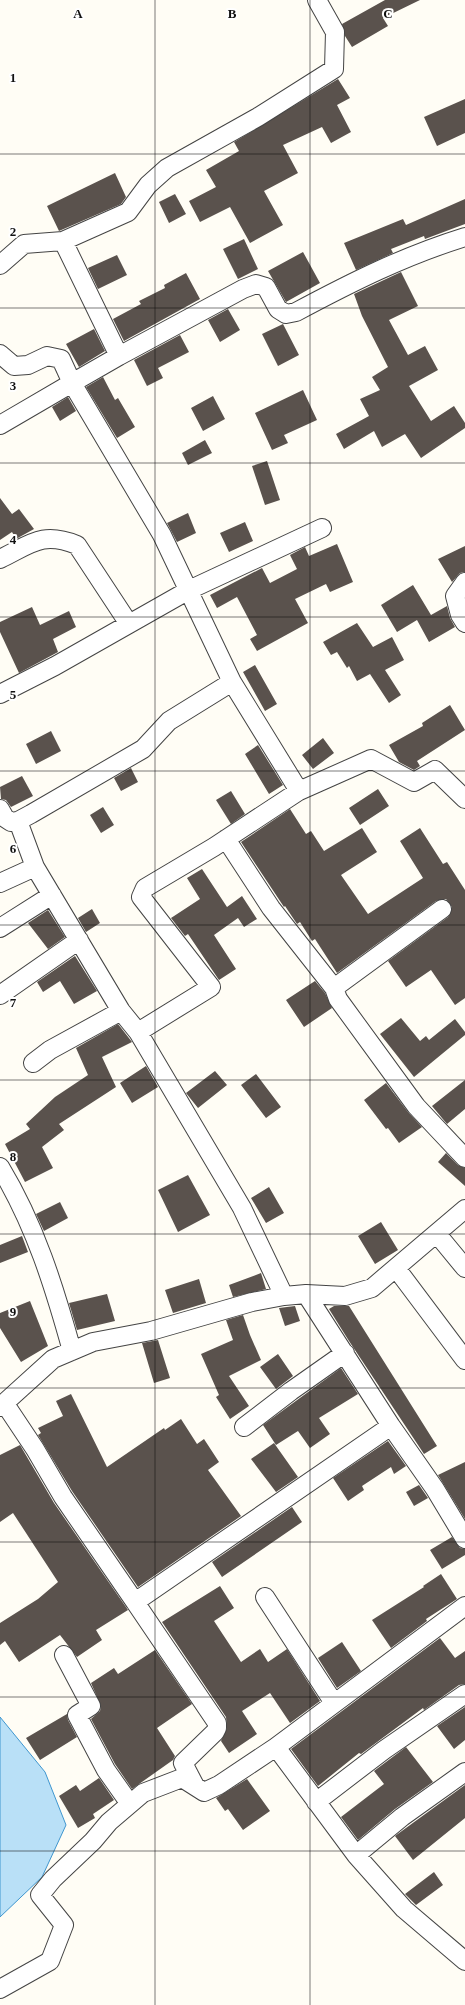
<svg xmlns="http://www.w3.org/2000/svg" width="465" height="2005" viewBox="0 0 465 2005" font-family="'Times New Roman',serif">
<style>
.water{fill:#b9e0f7;stroke:#3f96cf}
.building{fill:#5a524d}
.lines{fill:none;stroke-linecap:round;stroke-linejoin:round}
.minor-casing{stroke:#444;stroke-width:20}
.minor{stroke:#fff;stroke-width:18}
.grid{fill:none;stroke:#111;stroke-width:1;stroke-opacity:0.55}
.grid-label{font-size:13px;text-anchor:middle;font-weight:bold;fill:#111;stroke:#fff;stroke-width:4;stroke-linejoin:round;paint-order:stroke}
</style>
<rect width="100%" height="100%" fill="#fffdf5"/>
<path class="water" d="M0 1717 45 1772 66 1825 42 1877 0 1917Z"/>
<path class="building" d="M385 0H420L383 18 388 26 352 47 345 36 342 24Z
M338 79 350 98 337 105 351 132 331 143 322 127 283 145 298 173 264 191 283 225 250 243 230 207 200 222 189 201 216 187 206 170 239 151 234 142Z
M465 99V133L437 146 424 117Z
M115 173 126 197 121 204 59 231 47 206Z
M175 194 186 214 169 223 159 202Z
M465 199V224L425 239 424 236 391 249 393 253 356 270 344 243 403 219 406 225Z
M244 239 258 269 238 279 223 249Z
M303 252 320 283 286 302 268 271Z
M117 255 127 275 98 289 88 268Z
M401 272 418 306 389 320 408 355 425 346 438 370 409 386 431 421 454 406 465 423V428L421 458 405 434 382 447 374 431 344 449 336 434 369 416 360 399 380 390 372 377 388 367 362 316 354 294Z
M186 273 200 299 124 341 113 319 141 304 139 301 165 288 164 285Z
M228 309 240 330 220 342 208 320Z
M283 324 299 355 278 366 262 334Z
M94 329 105 351 79 367 66 344Z
M180 335 189 352 158 368 163 378 147 386 134 360Z
M103 377 115 400 118 398 135 427 117 438 86 387Z
M303 390 317 420 284 435 288 443 272 450 255 413Z
M213 396 225 419 203 431 191 408Z
M68 397 76 411 60 421 52 407Z
M205 440 212 453 188 465 182 453Z
M267 461 280 500 265 505 252 466Z
M0 498 12 514 19 509 34 529 16 539 12 532 0 540Z
M188 513 196 533 177 542 167 523Z
M245 522 253 541 229 552 220 533Z
M337 544 353 582 330 592 326 584 295 599 308 623 257 651 250 639 257 635 237 597 217 608 210 595 262 568 270 583 297 569 290 555 305 547 309 556Z
M465 546V572L460 573 452 582 438 559Z
M413 585 431 615 447 606 450 618 455 627 429 642 417 620 397 632 381 605Z
M32 607 40 625 69 611 76 627 53 639 58 652 19 673 0 632V622Z
M357 623 373 647 392 637 404 660 385 670 401 695 389 703 370 674 357 681 349 666 347 668 337 652 331 655 323 642Z
M255 665 277 704 265 711 243 672Z
M450 705 465 730 417 761 420 766 414 770 399 762 389 745 423 726 422 723Z
M51 731 61 751 36 764 26 744Z
M323 738 334 753 313 769 302 755Z
M258 745 283 785 269 794 245 754Z
M131 768 138 782 121 791 114 778Z
M22 776 33 796 11 807 6 800 1 799 0 787Z
M378 789 389 806 360 825 349 808Z
M231 791 245 814 231 824 216 800Z
M103 807 114 825 101 833 90 815Z
M290 809 306 834 311 831 324 851 362 828 377 852 341 875 368 914 423 878 400 841 420 828 443 864 447 862 465 890V998L455 1005 431 970 406 987 388 961 448 917 452 907 446 899 436 901 337 973 315 939 312 941 300 922 297 924 285 906 284 907 241 842Z
M202 869 227 907 242 896 257 919 244 927 238 918 214 935 236 969 219 980 188 934 185 936 171 918 200 899 187 878Z
M92 909 100 923 86 932 78 918Z
M48 910 65 937 48 949 28 923Z
M75 956 97 991 74 1004 60 981 43 992 37 982Z
M315 981 325 993 332 1008 304 1027 286 1000Z
M401 1018 420 1041 426 1036 429 1040 455 1019 465 1032V1035L414 1077 380 1034Z
M118 1024 132 1042 102 1057 116 1087 59 1124 64 1130 42 1147 53 1168 25 1182 5 1144 30 1129 26 1124 55 1097 88 1075 76 1048Z
M146 1066 158 1087 132 1103 120 1083Z
M215 1071 227 1085 198 1108 186 1093Z
M256 1074 281 1107 266 1118 241 1085Z
M465 1080V1109L447 1124 432 1106Z
M386 1083 408 1112 422 1127 399 1143 388 1128 386 1129 364 1100Z
M446 1153 458 1165 465 1168V1186L438 1162Z
M188 1175 210 1215 178 1232 158 1190Z
M269 1187 284 1213 266 1223 251 1198Z
M60 1202 68 1218 44 1231 36 1214Z
M381 1222 398 1250 375 1264 358 1236Z
M22 1236 28 1252 0 1263V1245Z
M261 1273 266 1289 233 1297 229 1285Z
M199 1279 206 1303 173 1313 165 1290Z
M107 1294 115 1321 77 1330 69 1303Z
M30 1301 48 1346 21 1362 0 1328V1313Z
M295 1306 300 1321 285 1326 279 1308Z
M334 1306H349L437 1446 424 1454 349 1341 329 1309Z
M243 1315 250 1335 261 1360 229 1376 249 1406 230 1419 216 1397 219 1395 201 1354 233 1340 226 1320Z
M158 1340 170 1378 154 1383 142 1343Z
M278 1354 293 1376 276 1389 260 1367Z
M341 1368 358 1394 319 1418 330 1434 310 1448 298 1431 276 1445 263 1425Z
M71 1394 107 1467 164 1428 165 1430 181 1419 197 1444 204 1439 219 1462 208 1470 241 1516 138 1587 72 1491 38 1435 41 1433 38 1428 63 1416 56 1401Z
M388 1441 406 1466 394 1474 391 1467 362 1486 364 1490 348 1501 333 1478Z
M274 1443 298 1477 276 1492 251 1459Z
M20 1445 54 1503 128 1610 96 1630 102 1640 77 1657 60 1635 19 1662 5 1641 0 1645V1623L38 1599 58 1582 13 1513 0 1522V1455Z
M465 1462V1519L438 1475Z
M419 1485 428 1498 414 1506 406 1492Z
M292 1507 302 1522 222 1577 212 1562Z
M452 1537 460 1548 465 1549V1555L442 1569 430 1550Z
M441 1574 457 1599 426 1619 427 1621 391 1648 372 1620 424 1587 423 1586Z
M220 1586 234 1608 214 1621 241 1662 260 1649 268 1662 287 1649 320 1701 290 1723 270 1693 242 1711 257 1734 229 1753 221 1741 227 1728 226 1717 162 1622Z
M440 1638 455 1658 465 1651V1684L459 1685 424 1710 423 1708 361 1754 359 1753 318 1786 291 1749Z
M342 1642 361 1671 337 1688 318 1658Z
M155 1650 192 1704 157 1728 175 1756 173 1760 132 1789 115 1764 91 1719 100 1711 101 1706 91 1683 114 1668 118 1674Z
M465 1707V1740L454 1749 437 1726Z
M67 1714 68 1720 77 1737 40 1760 26 1738Z
M406 1747 433 1782 395 1809 358 1840 341 1817 384 1784 374 1771Z
M99 1778 114 1800 93 1814 95 1818 78 1828 59 1796 76 1785 80 1791Z
M247 1779 270 1811 243 1830 228 1809 225 1811 216 1798Z
M465 1785V1818L413 1860 395 1836Z
M434 1872 443 1885 416 1905 405 1894Z"/>
<g class="lines">
<defs>
<path id="minor" d="M0 265 24 244 63 241
M0 354 14 366 28 365 47 356 61 359 72 383 0 425
M119 356 243 289 256 284 266 287 278 309 286 314 296 312C352 282 404 256 465 237
M0 559C31 544 42 531 77 545L129 624
M465 582 455 596 460 615 465 623
M232 682 162 535 72 383 119 356 63 241 128 212 148 185 167 168 258 117 334 69 335 32 317 0
M0 694 55 666 189 590 322 528
M0 809 5 818 11 822 18 821 31 814 143 749 169 721 232 682 299 791 371 759 414 782 435 770 465 799
M18 821 35 867 121 1011 138 1032 242 1208 284 1296
M226 839 271 908 334 988 338 999 416 1106 465 1158
M0 883 35 867
M0 928 52 895
M334 988 442 909
M0 995 79 940
M138 1032 211 987 141 897 145 888 214 847 299 791
M33 1063 50 1050 121 1011
M0 1167C35 1225 54 1286 72 1351
M437 1234 465 1268
M396 1268 465 1360
M306 1294 391 1426 435 1489 465 1539
M5 1404 35 1449 63 1497 135 1602
M0 1407 53 1359 93 1342 151 1331 252 1302 284 1296 306 1294 345 1296 372 1288 465 1209
M244 1427 291 1391 345 1353
M265 1597 334 1703
M64 1655 91 1706 77 1715 106 1770 130 1804
M276 1747 465 1606
M195 1786 183 1763 215 1732 217 1728V1723L135 1602 391 1426
M316 1802 384 1750 465 1694
M356 1855 402 1817 465 1772
M0 1989 50 1961 64 1925 40 1895 53 1879 93 1841 109 1822 143 1793 182 1778 204 1792 219 1785 276 1747 356 1855 404 1909 465 1961"/>
</defs>
<use href="#minor" class="minor-casing"/>
<use href="#minor" class="minor"/>
</g>
<path class="grid" d="M155 0V2005M310 0V2005M0 154H465M0 308H465M0 463H465M0 617H465M0 771H465M0 925H465M0 1080H465M0 1234H465M0 1388H465M0 1542H465M0 1697H465M0 1851H465"/>
<g class="grid-label">
<text x="78" y="18">A</text>
<text x="232" y="18">B</text>
<text x="388" y="18">C</text>
<text x="13" y="82">1</text>
<text x="13" y="236">2</text>
<text x="13" y="390">3</text>
<text x="13" y="544">4</text>
<text x="13" y="699">5</text>
<text x="13" y="853">6</text>
<text x="13" y="1007">7</text>
<text x="13" y="1161">8</text>
<text x="13" y="1316">9</text>
</g>
</svg>
